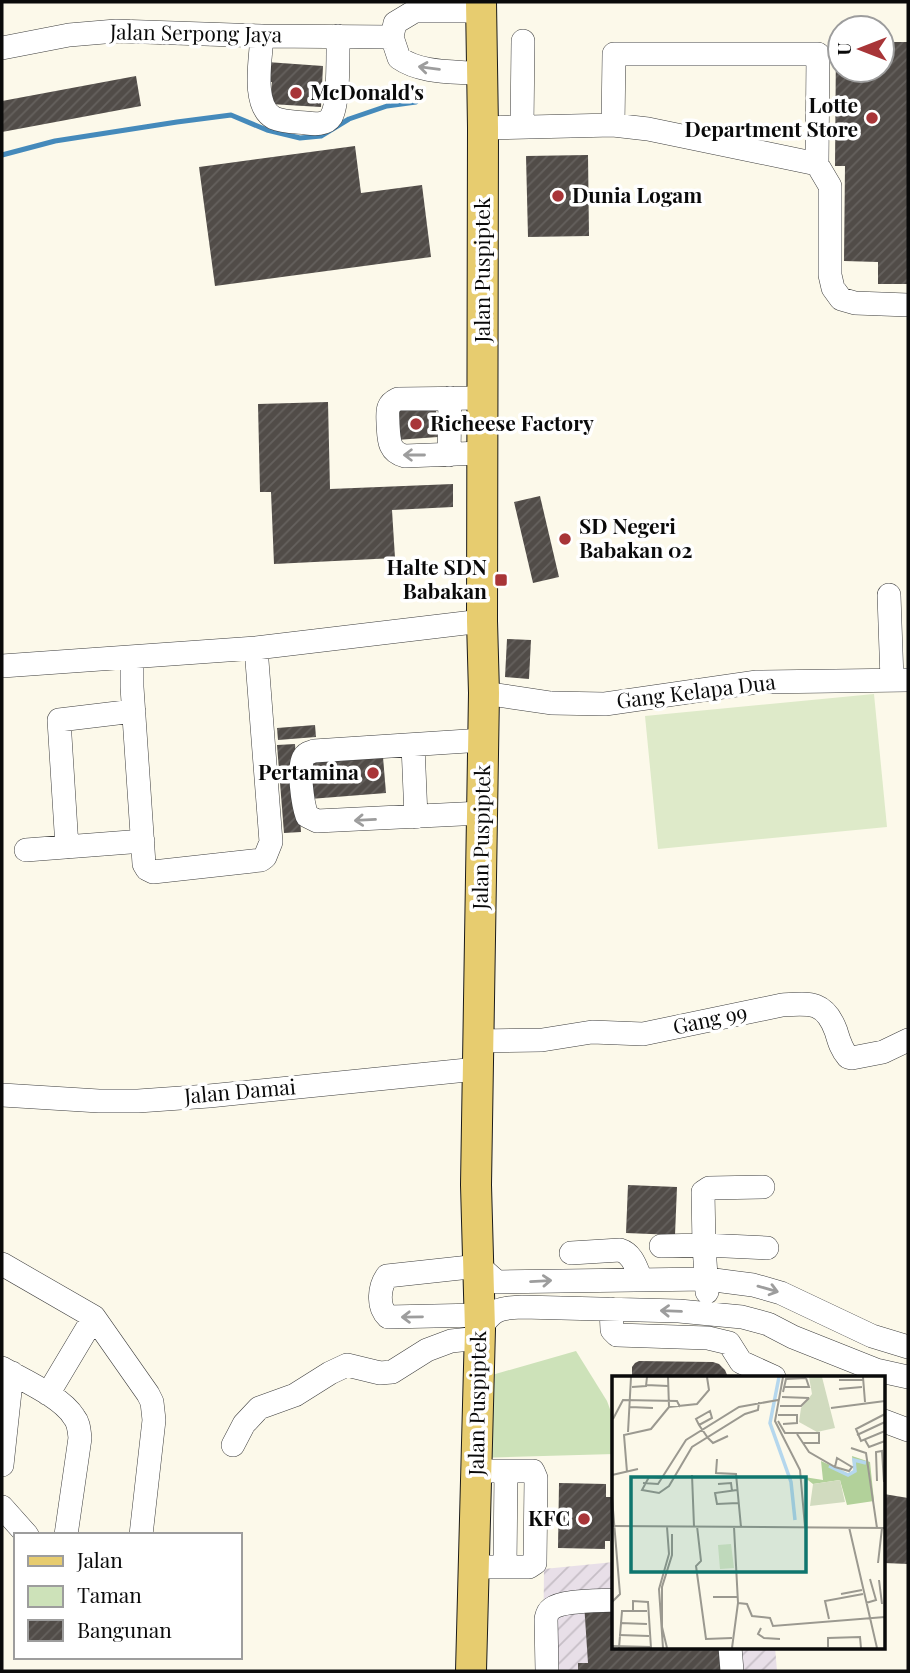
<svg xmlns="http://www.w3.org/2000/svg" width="910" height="1673" viewBox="0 0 910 1673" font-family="'Playfair Display',serif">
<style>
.industrial{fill:url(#industrial-furrows)}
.green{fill:#cde2b9}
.pitch{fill:#deeac9}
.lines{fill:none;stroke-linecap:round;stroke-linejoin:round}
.stream{stroke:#458abb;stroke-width:5}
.building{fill:url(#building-hatch)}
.minor-casing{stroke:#3d3d3d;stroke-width:24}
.major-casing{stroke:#1b1b1b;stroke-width:32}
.minor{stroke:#fff;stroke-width:23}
.major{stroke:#e7cc6f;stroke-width:30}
.oneway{stroke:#9d9d9d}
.poi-dot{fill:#a83538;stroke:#fff;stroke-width:2.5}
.labels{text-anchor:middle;stroke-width:7;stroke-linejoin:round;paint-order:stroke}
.street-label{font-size:21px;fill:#0a0a0a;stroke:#fff}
.poi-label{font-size:21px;font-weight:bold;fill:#0a0a0a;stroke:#fff;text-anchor:start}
.inset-river{fill:none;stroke:#b5d7ed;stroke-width:3.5}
.inset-road{fill:none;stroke:#9b9990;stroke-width:2}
.view{fill:#0f766e;fill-opacity:0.15;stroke:#0f766e;stroke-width:3.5}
.inset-edge{fill:none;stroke:#0a0a0a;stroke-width:3.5}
</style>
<defs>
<pattern id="industrial-furrows" width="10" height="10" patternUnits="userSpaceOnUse" patternTransform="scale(1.75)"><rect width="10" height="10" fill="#e8dfe8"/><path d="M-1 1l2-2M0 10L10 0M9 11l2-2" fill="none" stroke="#c6bec6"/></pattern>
<pattern id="building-hatch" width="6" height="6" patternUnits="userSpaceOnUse" patternTransform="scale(1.75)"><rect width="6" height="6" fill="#514c48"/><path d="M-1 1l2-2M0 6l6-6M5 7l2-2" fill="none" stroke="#65615e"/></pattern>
</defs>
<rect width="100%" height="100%" fill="#fcf9ea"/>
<path class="industrial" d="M614 1562V1647H775L777 1671H543L544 1569Z"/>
<path class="green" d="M576 1351 607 1401 614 1420V1454L477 1458 492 1375Z"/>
<path class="pitch" d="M874 694 887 827 658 849 645 716Z"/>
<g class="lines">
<path class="stream" d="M2 155 55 141 177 122 231 115 267 130 300 138 321 136 349 119 387 106 416 102"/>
</g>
<path class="building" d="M836 42H840V70H882V42H908V284H878V262L844 261 845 166H835Z
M267 62 323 66 321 107 270 104 272 82H266Z
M136 76 141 106 2 132V101Z
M355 146 361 193 422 185 431 257 215 286 199 167Z
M588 155 589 236 528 237 526 156Z
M328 402 330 489 453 484V507L392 510 395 558 274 564 271 492H260L258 404Z
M436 409 438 437 396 440 394 411Z
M540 496 559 577 533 583 514 502Z
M507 639 531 640 529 679 505 677Z
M315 725 316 737 278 740 277 728Z
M295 744 301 832 284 833 277 745Z
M382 745 386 793 310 799 306 750Z
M628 1185 677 1187 675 1235 626 1233Z
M639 1361 713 1362 719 1364 725 1370 728 1377H632V1367L635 1363Z
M559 1483 606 1484V1497H611L610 1541H605V1549L558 1548Z
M884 1494 908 1498V1564L884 1563Z
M614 1602V1647H720L721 1671H578V1663H588L584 1603Z"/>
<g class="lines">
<defs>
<path id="minor" d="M481 11H415L395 23 392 37 399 58C422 74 455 71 482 74
M262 36C261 58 251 106 274 118 283 122 297 122 306 123 314 124 326 125 331 117 339 105 338 52 338 36
M2 48 69 35 116 31 262 36 392 37
M613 125 614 54H818L817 164
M522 127 523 41
M483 128 613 125 648 129 817 164 830 186V275L833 288 841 299 855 303 908 305
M482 398 398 399C394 401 391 402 389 407 387 411 388 419 388 424 389 439 388 452 405 456L482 453
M449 455 450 398
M889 595 892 680
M132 658V687L144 864 147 869 153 872 261 860 265 857 271 842 256 648
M2 666 256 648 482 621
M484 693 551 703 605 704 757 682 908 680
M413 745 416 817
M482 813 317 821 307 816C303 805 297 766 304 757 307 752 310 753 314 751L483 740
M67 847 59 720 134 711
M26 850 143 841
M478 1041 542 1040 592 1032 643 1034 782 1005C810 1003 825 1001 836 1031 839 1041 841 1049 848 1057L852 1058 883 1052 908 1040
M2 1095 99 1101H138L209 1096 477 1069
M661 1246 704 1245 767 1248
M571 1253 620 1250C633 1254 636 1268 641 1279
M2 1264 94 1317 148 1394 152 1402 154 1420 141 1535
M707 1292 704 1245 703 1192 709 1188 763 1187
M611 1309 612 1330 617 1335 708 1338 729 1343 741 1362 774 1377
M480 1315 388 1317C377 1307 379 1287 387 1276L479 1266 497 1282 707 1279 753 1285 781 1293 872 1336 908 1347
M480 1329C493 1309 499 1308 522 1307L679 1311 742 1317 768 1324 793 1337 876 1370 908 1377
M2 1368C23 1380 62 1397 74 1417 79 1423 79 1430 80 1438L66 1535
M48 1394 94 1317
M884 1421 908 1430
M233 1445 244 1424 259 1408 295 1395 330 1373 347 1365 380 1373 392 1372 427 1350 451 1341 480 1338
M2 1465 12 1373
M2 1507 27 1535
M473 1567H529L535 1563 536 1478 533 1471H476
M505 1567 506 1471
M730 1647 732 1671
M547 1671 546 1619C547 1615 547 1612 551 1609 562 1600 599 1601 614 1600"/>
<path id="major" d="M471 1671 480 1329 476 1185 484 693 482 621 483 128 481 2"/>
</defs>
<use href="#minor" class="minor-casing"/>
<use href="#major" class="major-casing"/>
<use href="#minor" class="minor"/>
<use href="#major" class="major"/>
</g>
<defs><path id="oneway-shaft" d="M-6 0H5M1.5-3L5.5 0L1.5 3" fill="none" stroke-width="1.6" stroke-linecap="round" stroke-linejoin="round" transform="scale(1.75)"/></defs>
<g class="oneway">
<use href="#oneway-shaft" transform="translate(429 68) rotate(-173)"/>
<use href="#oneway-shaft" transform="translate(414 455) rotate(-180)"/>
<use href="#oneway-shaft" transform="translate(365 820) rotate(177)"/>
<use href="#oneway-shaft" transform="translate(541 1281) rotate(-3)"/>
<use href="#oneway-shaft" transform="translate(768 1289) rotate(16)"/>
<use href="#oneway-shaft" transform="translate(671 1311) rotate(-178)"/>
<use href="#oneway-shaft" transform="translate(412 1317) rotate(179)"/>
</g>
<g class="poi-dot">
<circle cx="296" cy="93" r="7"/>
<circle cx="872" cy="118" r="7"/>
<circle cx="558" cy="196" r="7"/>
<circle cx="416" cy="424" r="7"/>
<circle cx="565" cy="539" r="7"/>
<rect x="494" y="573" width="14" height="14" rx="3.5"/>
<circle cx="373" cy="773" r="7"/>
<circle cx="584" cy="1519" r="7"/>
</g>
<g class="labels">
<g class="street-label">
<text transform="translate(196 34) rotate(1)" y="7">Jalan Serpong Jaya</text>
<text transform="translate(483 270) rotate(-90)" y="7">Jalan Puspiptek</text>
<text transform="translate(696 692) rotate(-7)" y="7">Gang Kelapa Dua</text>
<text transform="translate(482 837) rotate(-89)" y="7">Jalan Puspiptek</text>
<text transform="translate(710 1020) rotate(-12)" y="7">Gang 99</text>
<text transform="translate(240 1092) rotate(-5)" y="7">Jalan Damai</text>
<text transform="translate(478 1403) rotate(-89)" y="7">Jalan Puspiptek</text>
</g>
<g class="poi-label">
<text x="310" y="100">McDonald's</text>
<text x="858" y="113" text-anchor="end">Lotte<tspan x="858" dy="24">Department Store</tspan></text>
<text x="572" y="203">Dunia Logam</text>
<text x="430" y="431">Richeese Factory</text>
<text x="579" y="534">SD Negeri<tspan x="579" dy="24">Babakan 02</tspan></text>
<text x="487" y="575" text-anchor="end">Halte SDN<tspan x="487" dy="24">Babakan</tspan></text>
<text x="359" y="780" text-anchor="end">Pertamina</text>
<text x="570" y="1526" text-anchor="end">KFC</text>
</g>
</g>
<g transform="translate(612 1376)">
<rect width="273" height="273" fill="#fcf9ea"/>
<path d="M240 80 258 86 262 125 235 129 228 104 201 108 192 101 211 104 209 85 237 98 242 94Z" fill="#b2d19a"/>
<path d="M197 1H210L223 52 205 56 187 46 189 32 200 18ZM228 104 233 126 198 130 201 108Z" fill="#d1dbbf"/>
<path d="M119 168 122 192 108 193 106 169Z" fill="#deeac9"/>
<path class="inset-river" d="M167 1 158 47 179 106 183 144M217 90 236 99 243 95 242 84 254 87"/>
<path class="inset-road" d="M56 1 57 31M171 1 163 45 188 94 193 151M251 1 253 26M227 4H251M34 9 56 10M20 11 34 10 35 1M172 11H197L194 2M227 13 250 11M171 16 174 3 194 2M170 21 197 22M168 30H189L197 22M18 31 41 32M219 32 273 25M273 38 244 53 249 65 273 55M166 39H185V47L171 48M1 43 11 24 65 25 68 31M166 45 173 57H207V67H191M87 49 100 42 98 35 84 43 87 49 96 62 101 67 116 60M16 56 19 1M185 58 197 76 223 91 237 95 240 91 225 82 223 91M245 59 273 46M253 64 257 71 273 65M239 72 254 77 265 152M105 83 104 97 124 98 129 151M15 96 12 59 39 53 57 31 85 28 97 14 95 1M0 99 26 93M80 99 82 150M51 102 37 101 30 114 47 117 57 110 80 71 133 38 146 34 147 26M265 105 264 76 270 75 272 106M31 107 46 108 74 64 127 31 166 24M106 108 119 107 120 115M125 114 103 117 105 128 126 127M0 122 8 218 0 226M0 150 273 152M85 150 89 185 84 190 94 263 120 262M237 151 265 272M266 187 270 152M267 204 270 228M229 218 250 214M101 221H126M126 227 135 228 140 240 158 242 161 250 273 241M254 227 264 224 258 203M21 235V225L36 226 39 272M217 243 213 225 251 218M8 247 35 248M149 252 146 258 152 262 168 263M7 259 37 260M0 270 39 271M216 271V262L248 261 249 272M7 272 10 235H35M51 272 47 213 57 178 55 151M55 272 50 251V211L60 179V158M120 272 126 227 122 151"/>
<path class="view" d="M19 101H194V196H19Z"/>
<rect width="273" height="273" class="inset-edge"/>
</g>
<rect width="910" height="1673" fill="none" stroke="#0a0a0a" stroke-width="7"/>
<rect x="14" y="1533" width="228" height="126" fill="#ffffff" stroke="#9d9d9d" stroke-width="2"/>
<rect x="28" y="1556" width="35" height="10" fill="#e7cc6f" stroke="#9d9d9d" stroke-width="2"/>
<text x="77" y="1568" font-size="21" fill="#0a0a0a">Jalan</text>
<rect x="28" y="1586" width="35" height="21" fill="#cde2b9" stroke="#9d9d9d" stroke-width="2"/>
<text x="77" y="1603" font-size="21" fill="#0a0a0a">Taman</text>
<rect x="28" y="1620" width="35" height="21" fill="url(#building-hatch)" stroke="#9d9d9d" stroke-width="2"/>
<text x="77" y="1638" font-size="21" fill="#0a0a0a">Bangunan</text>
<g transform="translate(861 49) rotate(270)"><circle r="33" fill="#ffffff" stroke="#9d9d9d" stroke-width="2"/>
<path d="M0-5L12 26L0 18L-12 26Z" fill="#a83538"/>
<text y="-10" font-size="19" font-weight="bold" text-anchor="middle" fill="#0a0a0a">U</text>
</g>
</svg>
